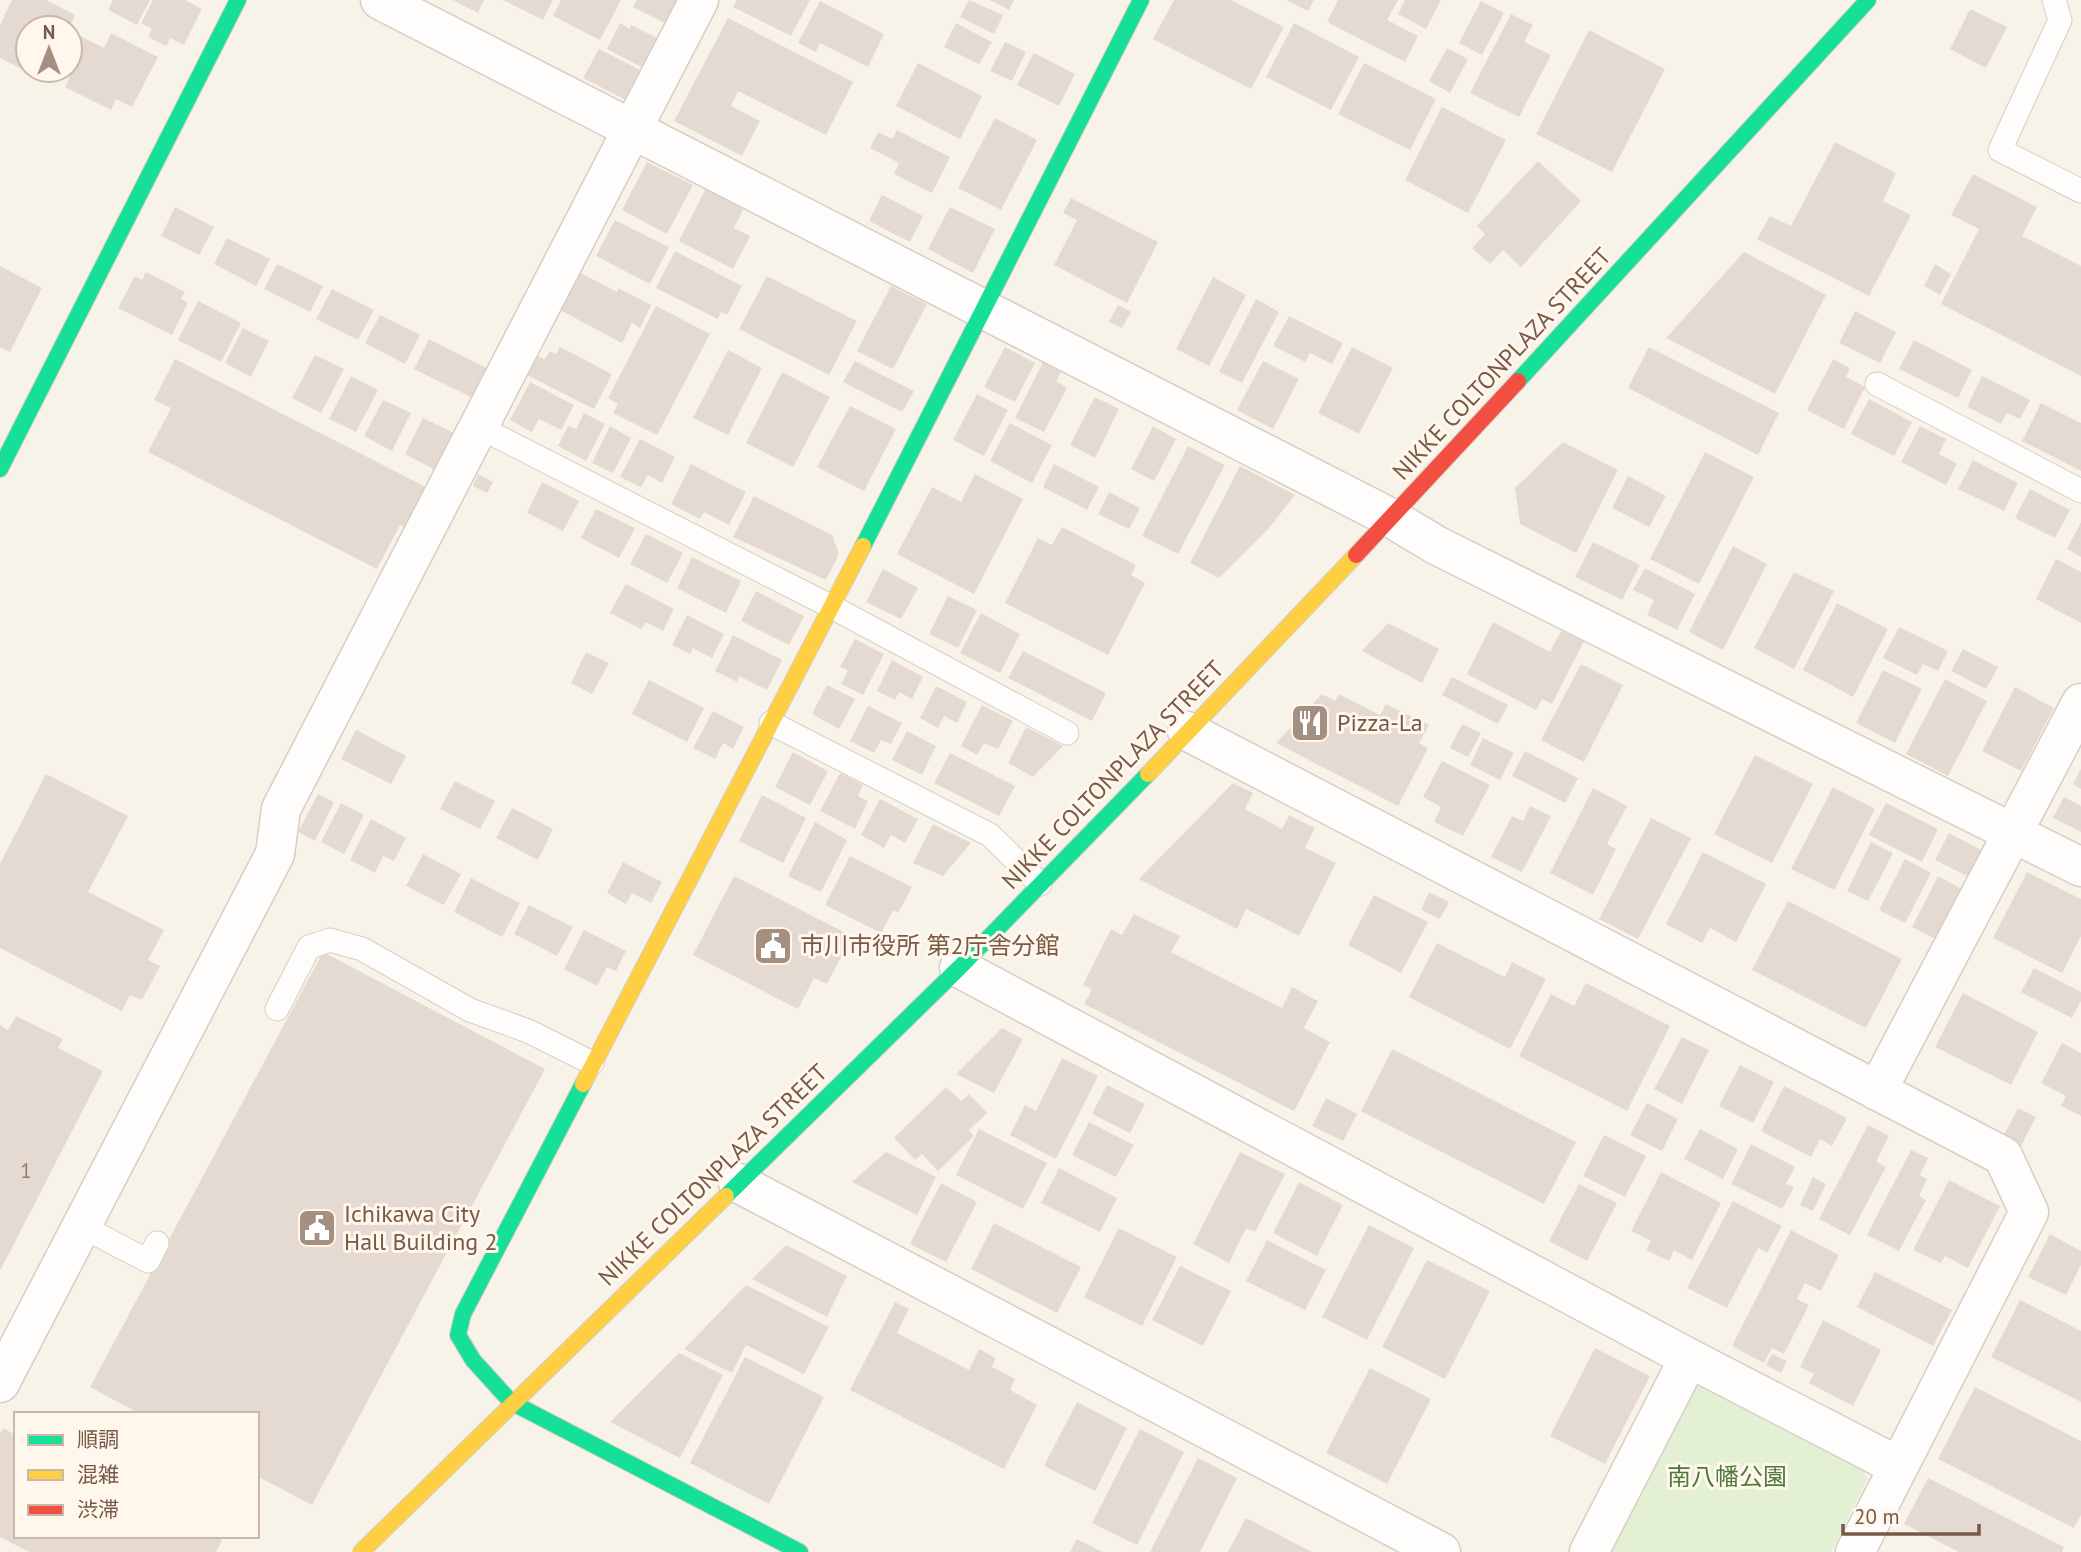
<svg xmlns="http://www.w3.org/2000/svg" width="2081" height="1552" viewBox="0 0 2081 1552" font-family="'PT Sans','Noto Sans JP',sans-serif">
<style>
.green{fill:#e3f0d3}
.building{fill:#e5dad1}
.lines{fill:none;stroke-linecap:round;stroke-linejoin:round}
.lane-casing{stroke:#d6cec6;stroke-width:25}
.street-casing{stroke:#d6cec6;stroke-width:41}
.fast-casing{stroke:#d7cec6;stroke-width:18}
.slow-casing{stroke:#d7cec6;stroke-width:18}
.jam-casing{stroke:#d7cec6;stroke-width:18}
.lane{stroke:#fefdfc;stroke-width:23}
.street{stroke:#fefdfc;stroke-width:38}
.fast{stroke:#16e098;stroke-width:16}
.slow{stroke:#ffcf43;stroke-width:16}
.jam{stroke:#f24e42;stroke-width:16}
.labels{text-anchor:middle;stroke-width:6;stroke-linejoin:round;paint-order:stroke}
.number-label{font-size:21px;fill:#957b6c}
.street-label{font-size:24px;fill:#785947;stroke:#fff7eb}
.poi-label{font-size:24px;fill:#785947;stroke:#fff7eb;text-anchor:start}
.park-label{font-size:24px;fill:#4d7a3c;stroke:#fff7eb}
</style>
<rect width="100%" height="100%" fill="#f8f3e9"/>
<path class="green" d="M1712 1384 1861 1463 1867 1480 1831 1552H1606L1689 1390Z"/>
<path class="building" d="M12 0H46L75 15 69 28H28V72L0 58V25Z
M113 0H150L137 25 108 10Z
M153 0H185L202 9 184 45 170 38 166 46 148 37 152 29 141 23Z
M453 0H484L478 13Z
M503 0H553L543 20Z
M561 0H621L600 40 553 16Z
M637 0H682L669 25 633 7Z
M737 0H810L791 36 733 7Z
M969 0 1003 15 994 34 960 17Z
M990 0H1014L1009 10Z
M1174 0H1231L1284 27 1251 89 1153 39Z
M1286 0H1314L1308 11Z
M1338 0H1398L1387 20 1418 36 1405 62 1327 22Z
M1405 0H1441L1426 29 1398 14Z
M820 1 884 34 868 67 820 43 816 52 798 43Z
M1481 1 1504 13 1482 55 1459 43Z
M1970 9 2007 27 1986 68 1950 49Z
M1511 14 1533 25 1524 42 1551 55 1519 117 1470 93Z
M728 18 853 82 826 135 738 91 731 106 760 121 742 156 674 121Z
M620 23 630 29 631 25 659 39 649 71 607 49Z
M956 23 992 42 979 64 944 47Z
M1294 23 1359 57 1331 110 1266 77Z
M1589 30 1665 69 1612 172 1536 134Z
M111 33 158 57 132 107 116 99 111 110 65 87 70 76 59 70H70V50L78 35 104 48Z
M1005 42 1026 52 1012 81 990 71Z
M1447 48 1468 59 1450 93 1429 81Z
M599 49 648 74 632 103 583 78Z
M1034 53 1075 74 1059 106 1017 85Z
M918 63 982 96 960 139 896 106Z
M1364 63 1436 99 1410 150 1338 114Z
M1442 107 1506 140 1468 213 1405 180Z
M995 118 1037 140 1001 210 958 188Z
M897 130 950 157 932 193 894 174 899 163 870 148 878 132 892 139Z
M1835 142 1896 173 1883 201 1911 215 1869 296 1757 239 1770 216 1791 226Z
M1538 161 1581 201 1521 267 1503 250 1490 264 1472 248 1485 234 1477 226Z
M647 162 693 185 667 234 622 210Z
M1973 174 2037 207 2022 236 2081 266V376L1941 304 1979 229 1951 215Z
M706 188 744 208 734 228 750 236 733 269 679 241Z
M882 195 923 216 910 242 869 221Z
M1071 198 1158 242 1127 303 1054 265 1077 220 1063 213Z
M175 207 214 227 199 255 161 236Z
M950 207 995 229 973 273 928 249Z
M615 220 669 247 650 284 596 256Z
M227 238 270 259 256 286 214 264Z
M675 251 742 286 727 315 721 312 718 319 656 288Z
M1744 252 1826 295 1775 394 1666 338Z
M277 264 323 286 310 312 264 289Z
M1935 264 1951 274 1940 295 1924 286Z
M0 266 42 288 10 352 0 347Z
M146 272 185 292 181 299 188 303 172 335 118 308 135 276 142 280Z
M579 272 617 292 618 288 651 305 640 328 632 323 622 343 560 310Z
M767 276 857 321 829 375 739 329Z
M1213 277 1246 295 1209 366 1176 349Z
M891 286 927 304 893 369 857 351Z
M332 289 374 310 358 340 316 319Z
M1256 299 1279 312 1242 383 1219 372Z
M198 301 241 323 221 362 178 340Z
M1118 305 1131 312 1122 328 1109 322Z
M656 306 710 334 657 435 613 413 618 404 608 398Z
M1855 311 1896 332 1880 363 1839 343Z
M380 315 420 335 405 364 365 343Z
M1289 316 1343 343 1332 364 1310 353 1305 362 1273 346Z
M243 328 269 341 251 377 225 363Z
M429 339 488 369 473 398 414 369Z
M1914 340 1972 370 1958 398 1899 369Z
M560 347 612 374 594 409 527 375 537 356 545 359 550 351 556 354Z
M1005 347 1035 363 1015 402 984 387Z
M1352 347 1393 368 1359 434 1318 413Z
M1649 347 1779 413 1758 455 1628 388Z
M728 350 762 368 728 435 693 418Z
M315 355 344 369 321 413 292 398Z
M175 359 430 489 409 530 400 525 377 569 148 452 171 408 154 400Z
M1833 359 1850 368 1846 377 1865 387 1844 429 1807 410Z
M855 361 914 391 902 412 843 382Z
M1263 361 1299 379 1273 429 1237 410Z
M1043 362 1061 372 1056 381 1067 388 1044 432 1015 418Z
M782 372 830 397 793 467 746 443Z
M351 376 378 390 356 432 329 419Z
M1982 376 2030 400 2020 419 2007 413 2001 424 1967 407Z
M530 382 574 405 561 430 539 419 532 432 510 420Z
M977 394 1008 410 984 456 953 440Z
M1095 397 1119 409 1095 458 1070 445Z
M1869 399 1912 422 1894 456 1851 434Z
M383 400 411 413 392 451 364 436Z
M2041 403 2081 423V471L2022 441Z
M850 406 896 429 864 491 817 467Z
M584 413 605 424 586 461 558 446 568 426 576 429Z
M423 418 460 436 441 473 405 454Z
M1010 423 1052 445 1032 483 990 461Z
M610 426 631 438 613 473 592 463Z
M1153 426 1176 439 1154 481 1131 469Z
M1920 426 1946 439 1939 454 1957 464 1946 485 1901 462Z
M640 439 675 457 662 483 648 475 641 487 620 477Z
M1563 442 1618 470 1576 553 1520 524 1515 488Z
M1188 446 1225 465 1178 554 1142 536Z
M1705 452 1754 477 1699 584 1650 559Z
M1973 460 2018 483 2004 511 1958 489Z
M691 464 746 492 729 525 704 512 700 519 671 504Z
M1054 464 1099 487 1087 510 1043 487Z
M1240 466 1295 495 1269 528 1219 578 1190 563Z
M478 474 493 482 487 493 473 486Z
M975 474 1023 499 974 594 897 554 932 487 961 502Z
M1628 476 1666 496 1649 527 1612 508Z
M542 482 579 501 563 531 527 513Z
M2030 489 2070 510 2055 538 2015 518Z
M1109 492 1140 508 1129 529 1098 514Z
M754 496 832 535 839 554 826 580 733 537Z
M596 509 635 528 619 558 581 538Z
M2081 522V557L2067 549Z
M1062 527 1136 565 1131 575 1145 583 1108 655 1005 603 1038 538 1052 545Z
M646 534 683 553 667 583 630 564Z
M1593 542 1640 565 1622 600 1575 577Z
M1733 546 1767 564 1723 650 1689 632Z
M692 557 741 581 726 613 677 588Z
M2056 559 2081 572V623L2036 599Z
M1645 568 1695 594 1677 630 1647 615 1654 600 1633 590Z
M883 569 918 588 901 619 866 602Z
M1794 572 1834 591 1794 669 1754 648Z
M626 584 674 609 663 631 646 622 641 629 610 613Z
M756 591 804 616 789 645 741 621Z
M948 596 977 610 958 648 929 634Z
M1837 603 1888 629 1853 697 1803 670Z
M981 613 1020 634 1000 673 960 653Z
M687 615 724 634 712 658 693 648 690 654 672 645Z
M1493 622 1550 652 1561 631 1584 641 1552 704 1542 699 1536 710 1467 674Z
M1388 623 1439 649 1422 683 1362 651Z
M1899 627 1948 651 1938 671 1923 664 1917 675 1883 658Z
M733 635 782 660 767 690 739 676 737 682 715 671Z
M855 639 884 654 863 695 841 684 848 670 840 667Z
M1963 649 1998 667 1986 689 1951 671Z
M1023 651 1106 693 1092 721 1008 678Z
M586 652 609 663 592 694 571 683Z
M892 660 923 677 912 699 899 692 895 700 877 691Z
M1581 664 1623 685 1584 762 1541 740Z
M1883 670 1922 689 1895 743 1856 723Z
M1452 677 1508 705 1498 724 1442 695Z
M1945 679 1987 701 1948 776 1906 754Z
M649 680 704 708 687 742 632 714Z
M827 685 855 699 839 729 812 714Z
M936 686 967 702 957 723 944 716 938 728 920 718Z
M2015 687 2054 708 2021 771 1982 751Z
M1322 694 1335 701 1339 694 1380 715 1386 704 1429 725 1419 743 1428 748 1398 806 1276 743Z
M982 705 1013 721 998 749 984 743 977 755 961 746Z
M868 706 902 723 891 744 881 740 874 753 850 741Z
M713 711 744 727 733 749 723 743 715 759 693 748Z
M1462 724 1481 733 1468 757 1450 748Z
M1026 727 1063 746 1033 777 1008 763Z
M356 730 406 756 391 784 341 759Z
M907 731 936 746 922 775 892 760Z
M1483 738 1514 753 1500 780 1470 765Z
M1525 751 1578 778 1565 803 1512 776Z
M793 752 828 771 810 805 775 787Z
M950 753 1015 786 999 816 934 783Z
M1755 755 1813 784 1772 863 1714 834Z
M1442 761 1490 785 1463 836 1434 822 1441 807 1423 797Z
M2081 769V789L2073 784Z
M840 773 863 785 858 796 868 801 855 829 820 811Z
M46 774 128 816 88 892 164 930 148 960 160 966 142 1000 130 995 122 1011 0 948V864Z
M455 781 495 801 480 829 440 809Z
M1233 783 1253 793 1245 809 1282 829 1289 815 1315 828 1305 848 1336 863 1299 936 1246 909 1237 929 1139 879Z
M1833 787 1875 809 1834 890 1791 869Z
M1593 788 1627 806 1607 844 1616 849 1593 895 1550 873Z
M318 794 334 802 315 841 298 832Z
M762 795 806 818 783 863 739 841Z
M2064 797 2081 806V832L2053 818Z
M880 799 918 819 905 843 891 835 884 848 861 835Z
M341 803 364 815 344 854 321 842Z
M1886 803 1938 829 1922 862 1869 835Z
M1530 806 1551 816 1522 872 1491 857 1512 816 1523 821Z
M512 808 553 829 538 860 496 838Z
M1651 818 1691 838 1638 939 1599 919Z
M371 819 406 838 394 861 383 856 375 873 350 860Z
M815 822 847 840 821 892 788 876Z
M933 824 971 843 943 876 913 863Z
M1949 833 1983 851 1969 877 1935 860Z
M1871 842 1893 853 1868 901 1847 891Z
M1703 852 1766 884 1736 942 1710 928 1702 943 1666 924Z
M423 854 461 874 444 905 406 886Z
M850 856 912 887 898 913 893 910 881 933 825 905Z
M1905 859 1931 873 1905 923 1879 910Z
M623 862 662 882 651 903 632 893 626 904 607 893Z
M2027 872 2081 899V936L2062 973 1993 938Z
M734 876 852 936 827 984 814 978 798 1009 693 955Z
M1938 876 1962 889 1936 939 1912 927Z
M471 878 520 903 502 937 454 912Z
M1429 892 1449 902 1440 919 1421 910Z
M1374 895 1428 922 1401 973 1348 945Z
M1788 901 1902 959 1866 1028 1752 970Z
M529 905 573 927 557 956 514 934Z
M1134 914 1180 936 1171 952 1282 1008 1292 987 1318 1001 1304 1028 1330 1042 1294 1111 1084 1004 1092 990 1083 985 1111 929 1122 935Z
M584 930 626 951 616 971 607 967 597 986 564 969Z
M1437 943 1505 977 1512 962 1546 979 1510 1049 1409 997Z
M323 952 545 1069 312 1505 257 1476V1414H140L90 1387Z
M2034 968 2081 992V1001L2072 1018 2021 992Z
M1586 983 1670 1026 1627 1111 1519 1056 1551 994 1574 1006Z
M1963 993 2038 1032 2011 1085 1935 1047Z
M16 1016 63 1039 58 1048 103 1071 0 1271V1025L8 1030Z
M1002 1028 1023 1039 994 1093 956 1074Z
M1682 1037 1709 1050 1682 1104 1654 1089Z
M2062 1043 2081 1053V1116L2061 1106 2066 1096 2041 1083Z
M1392 1049 1576 1142 1544 1204 1361 1111Z
M1062 1058 1098 1076 1056 1159 1010 1135 1025 1105 1036 1111Z
M1740 1065 1774 1082 1753 1123 1719 1106Z
M1107 1085 1145 1104 1130 1133 1092 1114Z
M1784 1086 1847 1118 1832 1146 1820 1139 1811 1157 1761 1131Z
M946 1087 961 1101 969 1094 987 1113 969 1130 974 1136 938 1171 922 1154 915 1160 894 1138Z
M1326 1098 1357 1114 1343 1141 1312 1126Z
M1647 1103 1678 1119 1662 1151 1630 1135Z
M2018 1108 2036 1117 2021 1146 2003 1137Z
M1089 1122 1134 1145 1116 1177 1072 1155Z
M1868 1125 1889 1136 1876 1162 1886 1167 1850 1235 1819 1219Z
M979 1129 1047 1163 1023 1209 956 1175Z
M1700 1129 1738 1149 1723 1179 1684 1159Z
M1604 1135 1646 1156 1625 1197 1583 1176Z
M1751 1144 1795 1167 1786 1184 1794 1187 1782 1209 1731 1184Z
M1911 1150 1928 1158 1920 1175 1927 1179 1919 1196 1926 1200 1899 1251 1867 1235Z
M886 1152 936 1177 917 1215 852 1182Z
M1240 1152 1285 1174 1255 1232 1246 1228 1229 1263 1193 1244Z
M1059 1168 1117 1198 1100 1232 1041 1203Z
M1661 1172 1721 1203 1692 1260 1674 1250 1669 1261 1646 1250 1651 1241 1631 1231Z
M1813 1177 1826 1184 1813 1211 1800 1205Z
M1949 1180 2000 1206 1968 1268 1945 1256 1941 1263 1913 1250Z
M1299 1182 1343 1205 1317 1256 1273 1233Z
M941 1183 977 1202 946 1262 910 1244Z
M1579 1184 1617 1203 1587 1261 1549 1241Z
M1733 1201 1782 1226 1767 1253 1758 1248 1727 1308 1687 1288Z
M994 1223 1081 1267 1057 1313 971 1269Z
M1369 1225 1414 1248 1367 1340 1322 1317Z
M1119 1228 1177 1257 1142 1326 1084 1297Z
M1791 1230 1839 1255 1821 1291 1805 1283 1797 1299 1809 1305 1784 1354 1772 1348 1764 1363 1732 1346Z
M2050 1234 2081 1251V1265L2066 1295 2028 1277Z
M1267 1240 1326 1270 1305 1310 1246 1281Z
M786 1245 847 1276 827 1317 752 1279Z
M1427 1260 1490 1291 1445 1379 1382 1347Z
M1180 1266 1231 1291 1203 1346 1152 1320Z
M1875 1272 1952 1310 1933 1346 1857 1307Z
M746 1285 829 1327 804 1374 746 1345 732 1373 684 1349Z
M2020 1300 2081 1331V1402L1991 1357Z
M895 1302 909 1309 897 1333 969 1370 979 1349 996 1358 992 1367 1015 1379 1010 1390 1037 1405 1004 1469 850 1390Z
M1823 1320 1881 1350 1853 1406 1809 1383 1814 1374 1800 1367Z
M1595 1348 1650 1376 1605 1464 1550 1436Z
M679 1353 723 1375 680 1458 610 1422Z
M1772 1354 1787 1361 1781 1373 1766 1365Z
M745 1357 824 1397 769 1504 690 1463Z
M1370 1368 1431 1399 1387 1484 1326 1453Z
M1975 1387 2081 1441V1515L2074 1528 1938 1459Z
M1077 1402 1127 1428 1095 1491 1044 1466Z
M3 1428 16 1435V1536H215L222 1540 216 1552H29L0 1537V1434Z
M1140 1429 1184 1452 1137 1545 1092 1523Z
M1198 1458 1237 1478 1200 1552H1150Z
M1928 1478 2064 1547 2062 1552H1959L1904 1524Z
M1246 1518 1312 1552H1228Z
M1077 1539 1103 1552H1070Z"/>
<g class="lines">
<defs>
<path id="lane" d="M2054 0 2060 20 2000 150 2081 191
M1877 384 2081 491
M479 427 832 607 1067 733
M771 723 990 835 1040 884
M277 1009 309 947 330 940 362 949 470 1010 528 1031 592 1063
M83 1227 148 1261 157 1243"/>
<path id="street" d="M380 0 1391 518 1436 545 2081 867
M1187 731 2003 1156 2029 1212 1855 1552
M959 968 1689 1358 1898 1466
M1877 1091 2081 703
M738 1183 1441 1552
M0 1383 275 854 281 809 699 0
M1589 1552 1689 1358"/>
<path id="fast" d="M1518 381 1868 0
M0 469 238 0
M863 546 1141 0
M583 1084 463 1314 458 1335 473 1360 511 1402 800 1552
M726 1196 960 967 1148 774"/>
<path id="slow" d="M1148 774 1356 555
M583 1084 863 546
M361 1552 726 1196"/>
<path id="jam" d="M1356 555 1518 381"/>
</defs>
<use href="#lane" class="lane-casing"/>
<use href="#street" class="street-casing"/>
<use href="#fast" class="fast-casing"/>
<use href="#slow" class="slow-casing"/>
<use href="#jam" class="jam-casing"/>
<use href="#lane" class="lane"/>
<use href="#street" class="street"/>
<use href="#fast" class="fast"/>
<use href="#slow" class="slow"/>
<use href="#jam" class="jam"/>
</g>
<defs>
<symbol id="restaurant-square" viewBox="-11 -11 22 22"><rect x="-9" y="-9" width="18" height="18" rx="4" fill="#a58f80" stroke="#fff7eb"/><path d="M-5-6h1v4h1v-4h1v4h1v-4h1v5L-1.5 .5V6h-2V.5L-5-1ZM5-6V6H3V1.5H1.5Q1.5-4 5-6Z" fill="#fff"/></symbol>
<symbol id="civic-square" viewBox="-11 -11 22 22"><rect x="-9" y="-9" width="18" height="18" rx="4" fill="#a58f80" stroke="#fff7eb"/><path d="M-.6-6.5H3V-4.5H.6V-3L4-1V1h2V6H-6V1h2V-1L-.6-3ZM-1.2 2.5V6h2.4V2.5Z" fill="#fff"/></symbol>
</defs>
<g fill-rule="evenodd">
<use href="#restaurant-square" x="1288" y="701" width="44" height="44"/>
<use href="#civic-square" x="751" y="924" width="44" height="44"/>
<use href="#civic-square" x="295" y="1206" width="44" height="44"/>
</g>
<g class="labels">
<g class="number-label">
<text x="26" y="1178">1</text>
</g>
<g class="street-label">
<text transform="translate(1502 364) rotate(-47)" y="8">NIKKE COLTONPLAZA STREET</text>
<text transform="translate(1113 775) rotate(-46)" y="8">NIKKE COLTONPLAZA STREET</text>
<text transform="translate(713 1175) rotate(-44)" y="8">NIKKE COLTONPLAZA STREET</text>
</g>
<g class="poi-label">
<text x="1337" y="731">Pizza-La</text>
<text x="800" y="954">市川市役所 第2庁舎分館</text>
<text x="344" y="1222">Ichikawa City<tspan x="344" dy="28">Hall Building 2</tspan></text>
</g>
<g class="park-label">
<text x="1727" y="1485">南八幡公園</text>
</g>
</g>
<rect x="14" y="1412" width="245" height="126" fill="#fff7eb" stroke="#c9b8a9" stroke-width="2"/>
<rect x="28" y="1435" width="35" height="10" fill="#16e098" stroke="#c9b8a9" stroke-width="2"/>
<text x="77" y="1447" font-size="21" fill="#785947">順調</text>
<rect x="28" y="1470" width="35" height="10" fill="#ffcf43" stroke="#c9b8a9" stroke-width="2"/>
<text x="77" y="1482" font-size="21" fill="#785947">混雑</text>
<rect x="28" y="1505" width="35" height="10" fill="#f24e42" stroke="#c9b8a9" stroke-width="2"/>
<text x="77" y="1517" font-size="21" fill="#785947">渋滞</text>
<g transform="translate(49 49)"><circle r="33" fill="#fff7eb" stroke="#c9b8a9" stroke-width="2"/>
<path d="M0-5L12 26L0 18L-12 26Z" fill="#a58f80"/>
<text y="-10" font-size="19" font-weight="bold" text-anchor="middle" fill="#785947">N</text>
</g>
<path d="M1843 1524v10h136v-10" fill="none" stroke="#785947" stroke-width="3.5"/>
<text x="1854" y="1524" font-size="21" fill="#785947" stroke="#fff7eb" stroke-width="5" paint-order="stroke">20 m</text>
</svg>
